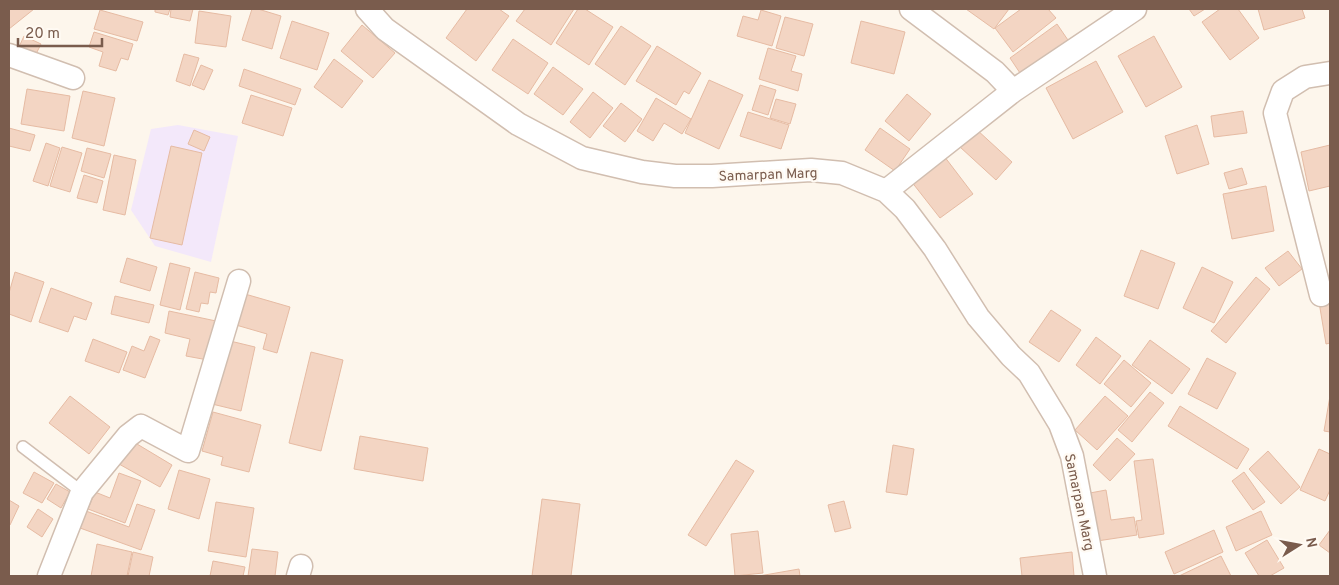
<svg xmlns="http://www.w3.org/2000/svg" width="1339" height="585" viewBox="0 0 1339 585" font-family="Overpass,sans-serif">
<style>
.education{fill:#f3e8fa}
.building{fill:#f3d5c3;stroke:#e6bba3}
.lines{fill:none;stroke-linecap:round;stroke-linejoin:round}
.lane-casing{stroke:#d1beb0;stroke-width:14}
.street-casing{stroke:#d1beb0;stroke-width:25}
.lane{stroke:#fff;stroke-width:11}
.street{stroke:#fff;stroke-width:22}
.labels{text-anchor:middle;stroke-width:4.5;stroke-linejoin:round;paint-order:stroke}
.street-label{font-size:14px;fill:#7a5c4d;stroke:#fffaf3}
</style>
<rect width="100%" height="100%" fill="#fdf6ec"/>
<path class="education" d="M178 125 238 136 211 262 155 246 131 210 151 129Z"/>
<path class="building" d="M9 9H34L9 29Z
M155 9H170L168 15 155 12Z
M171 9H193L190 21 170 17Z
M252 9H258L281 16 272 49 242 40Z
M467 9H499L509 16 476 61 446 38Z
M525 9H574L551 45 516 21Z
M578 9H585L613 27 589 65 556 43Z
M966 9H1009L994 29Z
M1021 9H1048L1056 18 1013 52 995 28Z
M1189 9H1205L1194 16Z
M1220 9H1238L1259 38 1230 60 1202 22Z
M1258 9H1302L1305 18 1264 30Z
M100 10 143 22 137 41 94 29Z
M761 10 781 16 772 46 737 36 743 16 758 20Z
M199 11 231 16 226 47 195 43Z
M785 17 813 24 804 56 776 48Z
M292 21 329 33 317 70 280 58Z
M861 21 905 32 894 74 851 63Z
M1057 24 1070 43 1022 76 1010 58Z
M362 25 395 53 373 78 341 51Z
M621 26 651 46 625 85 595 64Z
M94 32 133 44 128 60 121 58 116 71 99 66 103 52 89 47Z
M24 36 41 44 36 54 19 47Z
M1154 36 1182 87 1146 107 1118 56Z
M513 39 548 63 528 94 492 70Z
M657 46 701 73 689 94 684 91 676 105 636 81Z
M768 48 796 56 791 71 802 74 798 91 759 79Z
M184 54 199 58 190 86 176 81Z
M334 59 363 81 342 108 314 87Z
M1096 61 1123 112 1073 139 1046 88Z
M201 65 213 70 204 90 192 85Z
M553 67 583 89 563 115 534 94Z
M244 69 301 89 295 105 239 86Z
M709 80 743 95 719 149 685 133Z
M760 85 776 90 768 115 752 110Z
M27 89 70 96 64 131 21 124Z
M83 91 115 98 104 146 72 138Z
M593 92 613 108 590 138 570 122Z
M907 94 931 114 909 141 885 121Z
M251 95 292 108 283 136 242 123Z
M656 98 691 119 682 134 664 123 653 141 637 131Z
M776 99 796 104 790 124 770 118Z
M621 103 642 119 625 142 603 126Z
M1243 111 1247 133 1214 137 1211 116Z
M748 112 789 125 781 149 740 136Z
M1197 125 1209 164 1177 174 1165 136Z
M9 128 35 135 30 151 9 146Z
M880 128 910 149 895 171 865 150Z
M976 129 1012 162 996 180 960 147Z
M194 130 210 137 204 151 188 144Z
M46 143 60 148 48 186 33 181Z
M1330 145V186L1309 191 1301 152Z
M171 146 202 153 182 245 150 238Z
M62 147 82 153 70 192 50 186Z
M87 148 111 154 104 178 81 171Z
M114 155 136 160 125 215 103 210Z
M944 156 973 194 940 218 911 181Z
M1242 168 1247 184 1229 189 1224 173Z
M84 175 103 181 97 203 77 198Z
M1266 186 1274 231 1232 239 1223 194Z
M1141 250 1175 263 1158 309 1124 296Z
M1288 251 1302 269 1279 286 1265 268Z
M127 258 157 267 150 291 120 282Z
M170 263 190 268 180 310 160 305Z
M1202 267 1233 282 1214 323 1183 308Z
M15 272 44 282 31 322 9 314V293Z
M195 272 219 278 216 293 210 292 208 304 201 303 199 312 186 309Z
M1256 277 1270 289 1226 343 1211 331Z
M51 288 92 303 86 320 74 316 68 332 39 322Z
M245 294 290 307 277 353 263 349 267 334 236 325Z
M115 296 154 305 149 323 111 314Z
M1330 300V343L1326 344 1319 302Z
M1051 310 1081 330 1059 362 1029 342Z
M169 311 216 321 208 360 186 356 190 339 165 333Z
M150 336 160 340 145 378 123 370 132 346 144 351Z
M1096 337 1121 356 1100 384 1076 365Z
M93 339 127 352 119 373 85 361Z
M226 340 255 347 241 411 212 404Z
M1150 340 1190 369 1172 394 1132 365Z
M311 352 343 360 321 451 289 443Z
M1207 358 1236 373 1217 409 1188 394Z
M1124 360 1151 383 1131 407 1104 384Z
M1150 392 1164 403 1132 442 1118 430Z
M70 396 110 427 89 454 49 423Z
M1105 396 1128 416 1097 450 1075 430Z
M1330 396V432L1324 431Z
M1180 406 1249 449 1237 469 1168 426Z
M213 412 261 425 249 472 221 465 223 457 202 451Z
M360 436 428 448 423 481 354 469Z
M1117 438 1135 454 1110 481 1093 465Z
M132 441 172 465 160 487 119 464Z
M893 445 914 449 907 495 886 492Z
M1319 449 1330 454V490L1325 501 1300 490Z
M1268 451 1300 487 1281 504 1249 469Z
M1153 459 1164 534 1139 538 1136 521 1142 520 1134 461Z
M736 460 754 471 706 546 688 535Z
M179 470 210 479 199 519 168 509Z
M34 472 54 483 42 503 23 493Z
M1244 472 1265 502 1253 510 1232 481Z
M119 473 141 481 125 523 88 509 95 492 110 498Z
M56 484 70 492 61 508 47 499Z
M1106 490 1111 520 1134 517 1137 535 1097 541 1090 493Z
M542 499 580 504 571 576H532Z
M9 500 19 506 10 525H9Z
M844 501 851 528 835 532 828 505Z
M216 502 254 508 246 557 208 551Z
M137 504 155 510 141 550 80 528 86 511 129 527Z
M38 509 53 519 42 537 27 527Z
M1261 511 1272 535 1236 551 1226 527Z
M1214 530 1223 552 1174 574 1165 552Z
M1330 530V553L1319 545Z
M758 531 763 573 735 576 731 534Z
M1267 540 1284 568 1270 576H1259L1245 553Z
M97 544 132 552 127 576H91Z
M252 549 278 552 275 576H248Z
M133 552 153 557 149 576H128Z
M1072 552 1074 576H1022L1020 558Z
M1221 556 1231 576H1179Z
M213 561 245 567 243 576H210Z
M799 569 800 576H759Z"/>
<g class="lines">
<defs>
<path id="lane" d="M23 447 82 492"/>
<path id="street" d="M367 9 385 29 518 124 582 158 642 172 675 176H712L811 170 842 173 886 191 905 209 935 249 978 317 1011 356 1029 373 1060 424 1072 456 1095 576
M911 9 995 72 1013 91
M9 55 73 78
M886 191 1013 91 1135 9
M1321 295 1275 113 1283 91 1305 77 1330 73
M49 576 82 492 128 436 141 426 188 451 239 281
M298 576 301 566"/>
</defs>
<use href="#lane" class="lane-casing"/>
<use href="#street" class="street-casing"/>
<use href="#lane" class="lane"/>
<use href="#street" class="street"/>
</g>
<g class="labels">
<g class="street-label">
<text transform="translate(768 174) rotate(-2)" y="5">Samarpan Marg</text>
<text transform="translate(1080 502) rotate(78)" y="5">Samarpan Marg</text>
</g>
</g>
<rect width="1339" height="585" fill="none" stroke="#7a5c4d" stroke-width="20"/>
<g transform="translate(1299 545) rotate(79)" stroke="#fffaf3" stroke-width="4" paint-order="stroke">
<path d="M0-4L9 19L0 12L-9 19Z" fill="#7a5c4d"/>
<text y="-8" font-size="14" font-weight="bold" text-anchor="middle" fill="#7a5c4d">N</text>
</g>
<path d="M18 38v8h84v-8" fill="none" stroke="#7a5c4d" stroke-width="2.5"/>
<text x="25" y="38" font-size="15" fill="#7a5c4d" stroke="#fffaf3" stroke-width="4" paint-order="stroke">20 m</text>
</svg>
